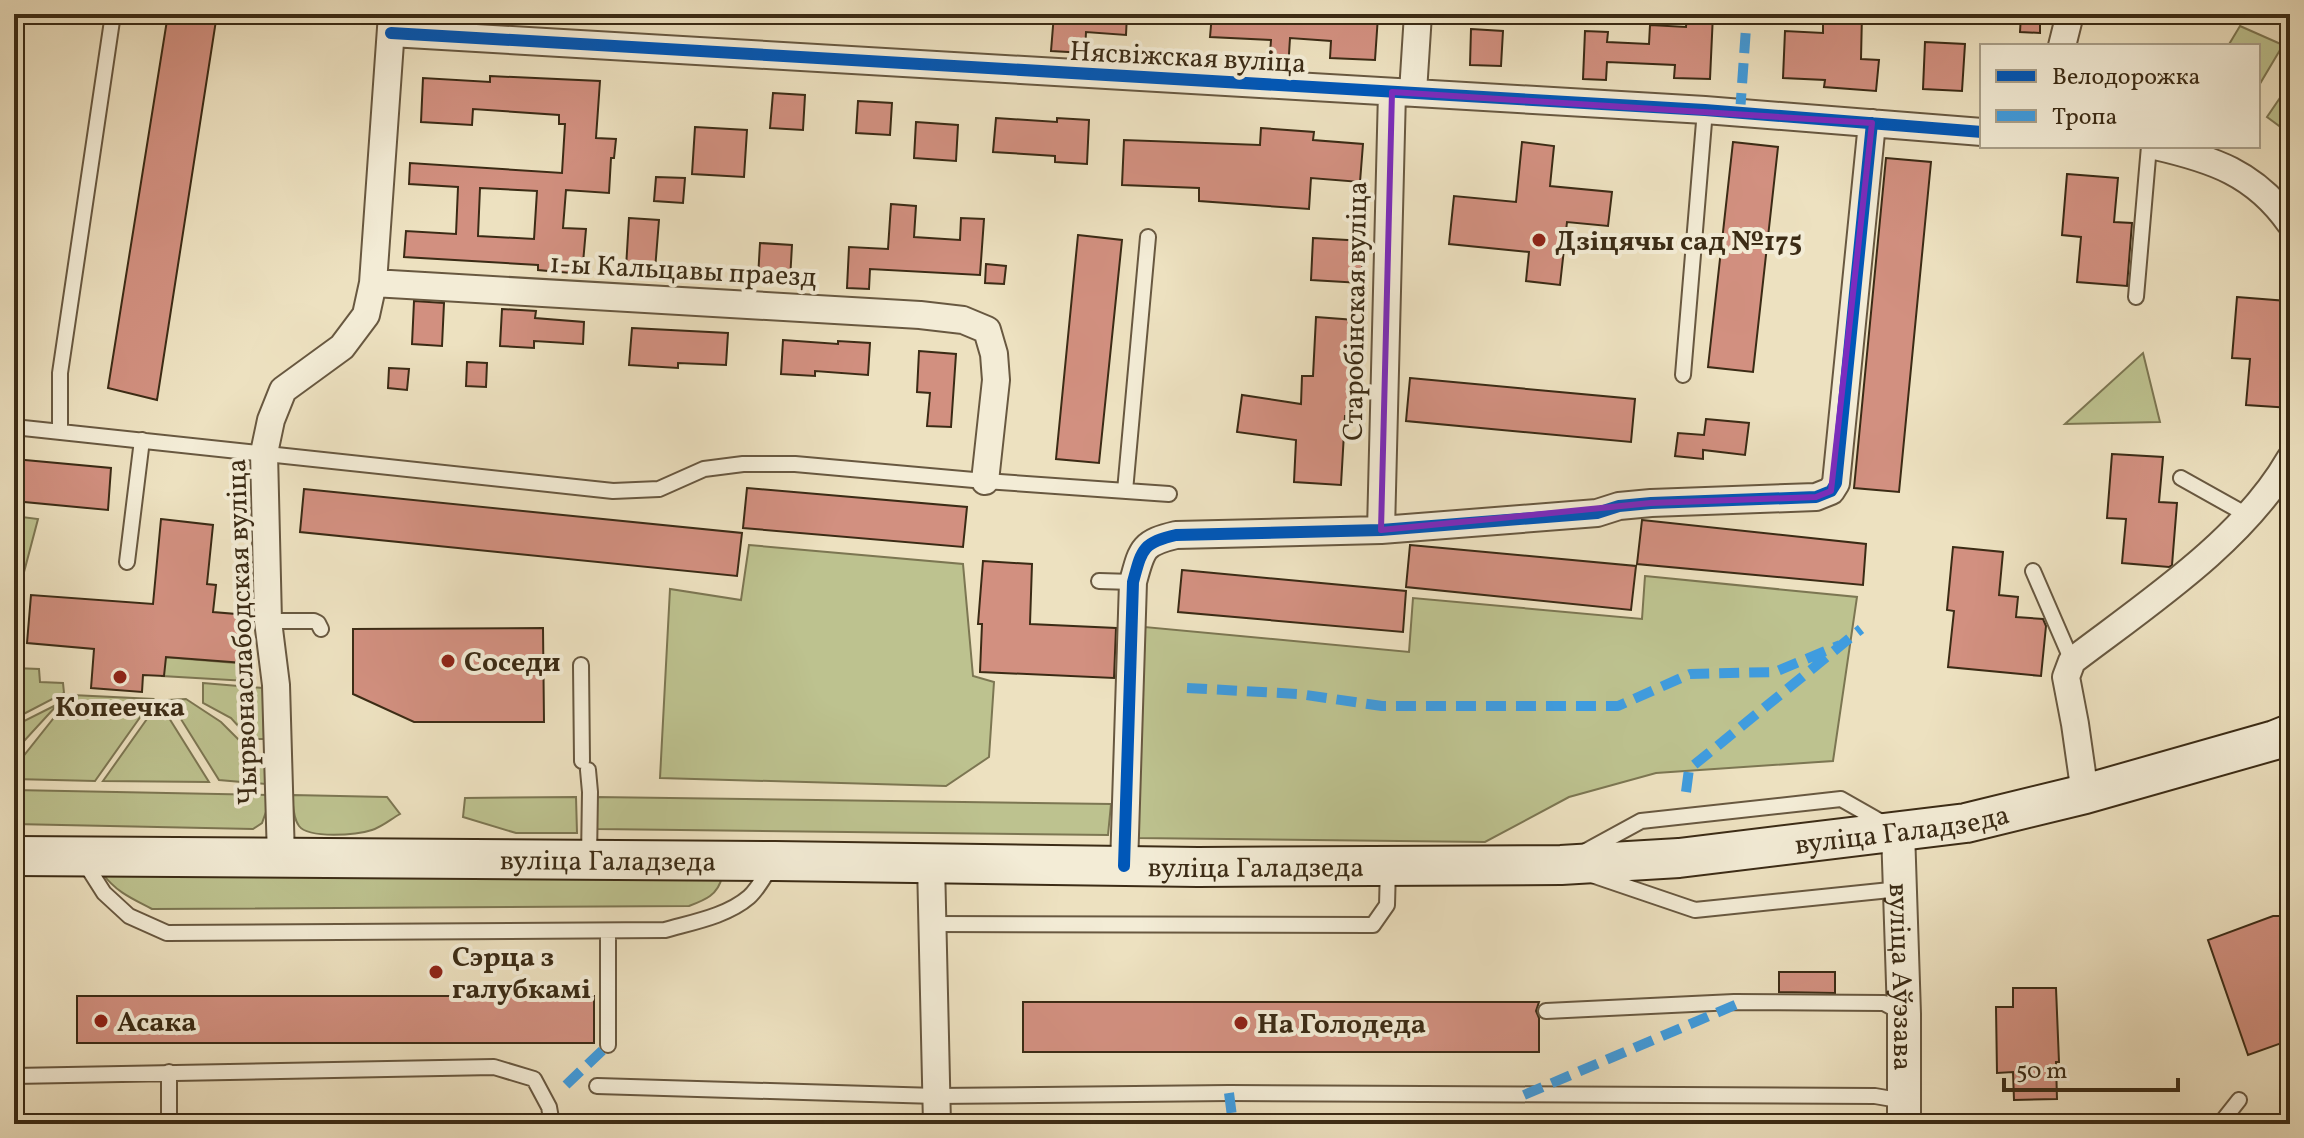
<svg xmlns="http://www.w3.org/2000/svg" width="2304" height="1138" viewBox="0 0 2304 1138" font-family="Vollkorn,serif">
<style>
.green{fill:#bdc28f;stroke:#7c7652;stroke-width:2}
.building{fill:#d29080;stroke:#3b2b15;stroke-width:2;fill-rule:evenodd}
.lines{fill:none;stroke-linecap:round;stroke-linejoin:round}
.service-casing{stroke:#685840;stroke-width:18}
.minor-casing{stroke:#685840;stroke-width:30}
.tertiary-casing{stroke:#685840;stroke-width:36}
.secondary-casing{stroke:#3b2b15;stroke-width:42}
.service{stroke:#f3ecd6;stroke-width:14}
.minor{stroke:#f3ecd6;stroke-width:26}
.tertiary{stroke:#f3ecd6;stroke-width:32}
.secondary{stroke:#f3ecd6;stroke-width:38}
.quiet{stroke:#3f9cdf;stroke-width:10;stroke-dasharray:20 10;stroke-linecap:butt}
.cycleway-casing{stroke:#f3ecd6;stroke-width:17}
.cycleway{stroke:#0057b8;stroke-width:12}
.marked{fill:none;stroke:#7b2cbf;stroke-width:6;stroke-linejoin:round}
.poi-dot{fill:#8f2418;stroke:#f3ecd6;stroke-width:3}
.labels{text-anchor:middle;stroke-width:8;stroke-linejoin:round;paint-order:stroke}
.street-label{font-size:28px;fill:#3b2b15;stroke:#f3ecd6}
.poi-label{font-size:28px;font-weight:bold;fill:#3b2b15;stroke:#f3ecd6;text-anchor:start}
</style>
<rect width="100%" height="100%" fill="#ede1c0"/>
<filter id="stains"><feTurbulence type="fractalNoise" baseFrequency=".0025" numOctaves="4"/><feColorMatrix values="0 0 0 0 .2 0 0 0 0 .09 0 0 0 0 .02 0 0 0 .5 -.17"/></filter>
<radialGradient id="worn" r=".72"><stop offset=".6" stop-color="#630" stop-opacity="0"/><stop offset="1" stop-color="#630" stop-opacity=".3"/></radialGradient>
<path class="green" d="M2240 26 2283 45 2258 87V46H2228Z
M2290 83V134L2267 117Z
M2143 353 2160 422 2065 424Z
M14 516 38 519 14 610Z
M749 545 963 564 973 676 994 682 989 757 946 786 660 778 670 589 741 600Z
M1645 576 1857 597 1833 761 1656 773 1569 797 1485 842 1137 838 1145 627 1409 652 1413 598 1642 619Z
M164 657 248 664 247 681 162 676Z
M14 668 39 669 40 682 63 683 64 693 14 719Z
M203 683 263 688 264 739H250L231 718 203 703Z
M72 695 153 699 95 781 14 779V768Z
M186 699 221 722 266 767V784L219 780 169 700Z
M159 702 209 782 103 781Z
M58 704 14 752V726Z
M14 790 272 795 262 823 253 829 14 824Z
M292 795 387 797 400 814C391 819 382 827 372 830 357 835 309 839 299 826 293 818 293 805 292 795Z
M576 797 577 833H516L463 817 465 798Z
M595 797 1111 804 1108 835 597 829Z
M103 874 722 877C718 895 705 900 689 906L152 909C133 899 116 892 103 874Z"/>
<path class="building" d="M168 14H217L157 400 108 388Z
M1054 14H1127L1126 35 1086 32 1085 53 1051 51Z
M1212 14 1378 16 1375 60 1330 58 1331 41 1290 38 1288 70 1269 68 1271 40 1210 37Z
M1687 14H1713L1710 79 1674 78 1675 65 1607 62 1606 80 1583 79 1585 31 1608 32 1607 42 1649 44 1650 25 1686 27Z
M1823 14H1862L1861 59 1879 60 1876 91 1824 87 1825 80 1783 78 1785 31 1823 33Z
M2021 14H2040V33L2020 32Z
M1471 29 1503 31 1501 66 1470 65Z
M1925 42 1965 44 1962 91 1923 89Z
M490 76 600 81 596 138 616 139 614 158H611L609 193 566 190 563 228 586 229 582 274 538 270V265L404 257 406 231 456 234 458 187 409 184 410 163 562 173 565 124H559V115L473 109 472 125 421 122 423 78 490 82ZM480 188 537 191 534 239 478 236Z
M773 93 805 95 803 130 770 128Z
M858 101 892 103 890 135 856 133Z
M996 118 1057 122V118L1089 120 1087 164 1055 162V156L993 152Z
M916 122 958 125 956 161 914 158Z
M695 127 747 130 744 177 692 174Z
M1261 128 1314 132 1313 140 1363 144 1360 182 1311 178 1309 209 1199 201V188L1122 185 1124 140 1260 145Z
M1522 142 1554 146 1550 186 1612 192 1608 226 1567 222 1560 285 1526 281 1529 252 1449 244 1454 196 1516 202Z
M1733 142 1778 147 1753 372 1708 367Z
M1886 158 1931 162 1899 492 1854 488Z
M2067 174 2118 178 2114 222 2132 223 2127 286 2077 282 2081 237 2062 235Z
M656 177 685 178 683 203 654 201Z
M891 204 916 206 914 237 960 240 961 218 984 219 980 275 870 269 869 289 847 288 849 247 888 249Z
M629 218 659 220 655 270 626 268Z
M1078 235 1122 240 1099 463 1056 459Z
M1313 238 1364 241 1361 283 1311 280Z
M760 243 792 245 790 280 758 278Z
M986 264 1006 266 1004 284 985 283Z
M2237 297 2287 301 2283 344H2290V408L2246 405 2250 359 2232 358Z
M414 301 444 303 442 346 412 344Z
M502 309 536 311 535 318 584 322 583 344 534 341V348L500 346Z
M1316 317 1355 320 1349 416H1345L1341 485 1294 482 1296 440 1237 432 1242 395 1301 404 1302 376H1313Z
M632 328 728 333 726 365 678 363V368L629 365Z
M783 340 838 344V341L870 343 868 375 815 371V376L781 374Z
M919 351 956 354 951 427 927 426 930 393 917 392Z
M467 362 487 363 486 387 466 386Z
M389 368 409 369 407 390 388 388Z
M1410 378 1635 399 1631 442 1406 421Z
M1706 419 1749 423 1745 455 1703 450V459L1675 456 1678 433 1704 435Z
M2112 454 2163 457 2159 502 2177 503 2172 565 2169 567 2122 563 2126 519 2107 518Z
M14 459 111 468 108 510 14 501Z
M747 488 967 507 963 547 743 528Z
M304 489 742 533 737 576 300 532Z
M161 519 213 525 207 584 216 585 213 612 248 615 244 663 166 657 164 676 143 675 142 692 91 688 94 649 27 643 31 595 153 604Z
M1642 520 1866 544 1863 585 1637 564Z
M1410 545 1636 566 1631 610 1406 587Z
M1953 547 2003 552 1999 595 2018 597 2016 617 2043 619 2046 626 2041 676 1948 667 1954 611 1947 610Z
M983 561 1032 564 1030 624 1116 628 1114 678 980 672 982 624H978Z
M1182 570 1406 591 1403 632 1178 612Z
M543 628 544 722H414L353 694V629Z
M2273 916H2290V1040L2248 1055 2208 940Z
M1779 972H1835V993L1779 992Z
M2013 988H2056L2059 1062H2056L2057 1099 2014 1100 2013 1072 1997 1073 1996 1007H2013Z
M77 996H594V1043H77Z
M1023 1002H1539L1536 1011 1539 1018V1052H1023Z"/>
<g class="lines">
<defs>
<path id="service" d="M2136 297 2149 146
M1683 375 1705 110
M14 427 613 491 659 489 704 469 743 464H795L985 481 1169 494
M60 432V373L113 14
M2181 478 2249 516
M1125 491 1148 237
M127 562 142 440
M2033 571 2072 661
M1099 581 1133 582
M268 621H314L318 623 321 629
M581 665 582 761
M588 770 590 792 589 859
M1586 851 1641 821 1841 799 1885 824
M83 860 104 893 129 916 167 933 665 930C693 922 727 916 749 897 758 889 765 875 772 865
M1592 875 1695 910 1900 889
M932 924 1373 925 1387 905 1388 867
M1546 1011 1734 1002 1884 1003 1904 1014
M608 1045V931
M169 1072V1124
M14 1076 494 1067 534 1079 549 1107 552 1124
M597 1086 936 1096 1229 1093 1875 1096 1904 1101
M2220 1124 2239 1100"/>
<path id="minor" d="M391 33 1705 110 1982 132
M2062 46 2070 14
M1413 92 1418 14
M2155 146C2212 159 2255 173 2290 223
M373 283 920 315 963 320 987 330 994 354 996 380 985 481
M1381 530 1392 92
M2085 794 2075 724 2066 677 2072 661C2147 604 2243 541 2290 459
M281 858 276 685 268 621 264 453 271 420 283 390 342 347 366 315 373 283 392 14
M931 863 937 1124
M1124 866 1133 582C1142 549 1142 543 1176 535L1381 530 1597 513 1619 506 1651 503 1816 497 1831 491 1836 483 1872 123"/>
<g id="tertiary">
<path id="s1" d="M1898 831 1904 1014V1124"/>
</g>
<g id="secondary">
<path id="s2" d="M14 856 775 861 1198 867 1561 865 1679 858 1966 823 2085 794 2275 740 2290 734"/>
</g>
</defs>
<use href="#service" class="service-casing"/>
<use href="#minor" class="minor-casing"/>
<use href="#tertiary" class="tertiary-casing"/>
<use href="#secondary" class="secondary-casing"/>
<use href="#service" class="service"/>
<use href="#minor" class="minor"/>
<use href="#tertiary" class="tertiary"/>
<use href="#secondary" class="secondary"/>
<path class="quiet" d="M1740 113 1747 14
M1187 688 1299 694 1382 706H1618L1690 674 1775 672 1840 645
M1686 792 1689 769 1861 629
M566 1085 608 1045
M1229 1093 1233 1124
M1524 1095 1742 1002"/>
<defs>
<path id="cycleway" d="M391 33 1705 110 1982 132
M1124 866 1133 582C1142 549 1142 543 1176 535L1381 530 1597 513 1619 506 1651 503 1816 497 1831 491 1836 483 1872 123"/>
</defs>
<use href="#cycleway" class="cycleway-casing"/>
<use href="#cycleway" class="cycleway"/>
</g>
<path class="marked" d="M1392 92 1872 123 1831 491 1816 497 1651 503 1381 530Z"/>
<g class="poi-dot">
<circle cx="1539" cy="240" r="8"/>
<circle cx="448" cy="661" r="8"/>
<circle cx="120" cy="677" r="8"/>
<circle cx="436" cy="972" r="8"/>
<circle cx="101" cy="1021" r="8"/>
<circle cx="1241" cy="1023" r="8"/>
</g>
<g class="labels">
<g class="street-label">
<text transform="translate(1188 56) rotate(3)" y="10">Нясвіжская вуліца</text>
<text transform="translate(683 269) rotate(3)" y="10">1-ы Кальцавы праезд</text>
<text transform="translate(1354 311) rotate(-89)" y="10">Старобінская вуліца</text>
<text transform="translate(241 632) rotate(-92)" y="10">Чырвонаслабодская вуліца</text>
<text dy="10" stroke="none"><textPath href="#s2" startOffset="1890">вуліца Галадзеда</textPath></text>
<text dy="10" stroke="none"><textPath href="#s2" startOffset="594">вуліца Галадзеда</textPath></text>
<text dy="10" stroke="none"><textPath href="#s2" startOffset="1242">вуліца Галадзеда</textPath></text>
<text dy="10" stroke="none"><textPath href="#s1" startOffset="146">вуліца Аўэзава</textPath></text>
</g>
<g class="poi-label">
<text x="1555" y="250">Дзіцячы сад №175</text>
<text x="464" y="671">Соседи</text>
<text x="120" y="716" text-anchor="middle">Копеечка</text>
<text x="452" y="966">Сэрца з<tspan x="452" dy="32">галубкамі</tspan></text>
<text x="117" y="1031">Асака</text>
<text x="1257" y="1033">На Голодеда</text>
</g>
</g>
<rect width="2304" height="1138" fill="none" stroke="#ede1c0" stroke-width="48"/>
<rect x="16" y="16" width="2272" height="1106" fill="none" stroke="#3b2b15" stroke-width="4"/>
<rect x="24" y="24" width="2256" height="1090" fill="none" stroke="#3b2b15" stroke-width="2"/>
<rect x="1980" y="44" width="280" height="104" fill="#f3ecd6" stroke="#a99f89" stroke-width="2"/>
<rect x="1996" y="70" width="40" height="12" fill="#0057b8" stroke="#a99f89" stroke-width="2"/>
<text x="2052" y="84" font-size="24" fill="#3b2b15">Велодорожка</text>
<rect x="1996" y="110" width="40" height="12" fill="#3f9cdf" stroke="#a99f89" stroke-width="2"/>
<text x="2052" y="124" font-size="24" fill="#3b2b15">Тропа</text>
<path d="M2004 1078v12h174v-12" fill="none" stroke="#3b2b15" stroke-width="4"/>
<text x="2016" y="1078" font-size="24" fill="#3b2b15" stroke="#f3ecd6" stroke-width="6" paint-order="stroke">50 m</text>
<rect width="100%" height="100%" filter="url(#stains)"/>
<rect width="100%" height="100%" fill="url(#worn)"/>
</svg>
